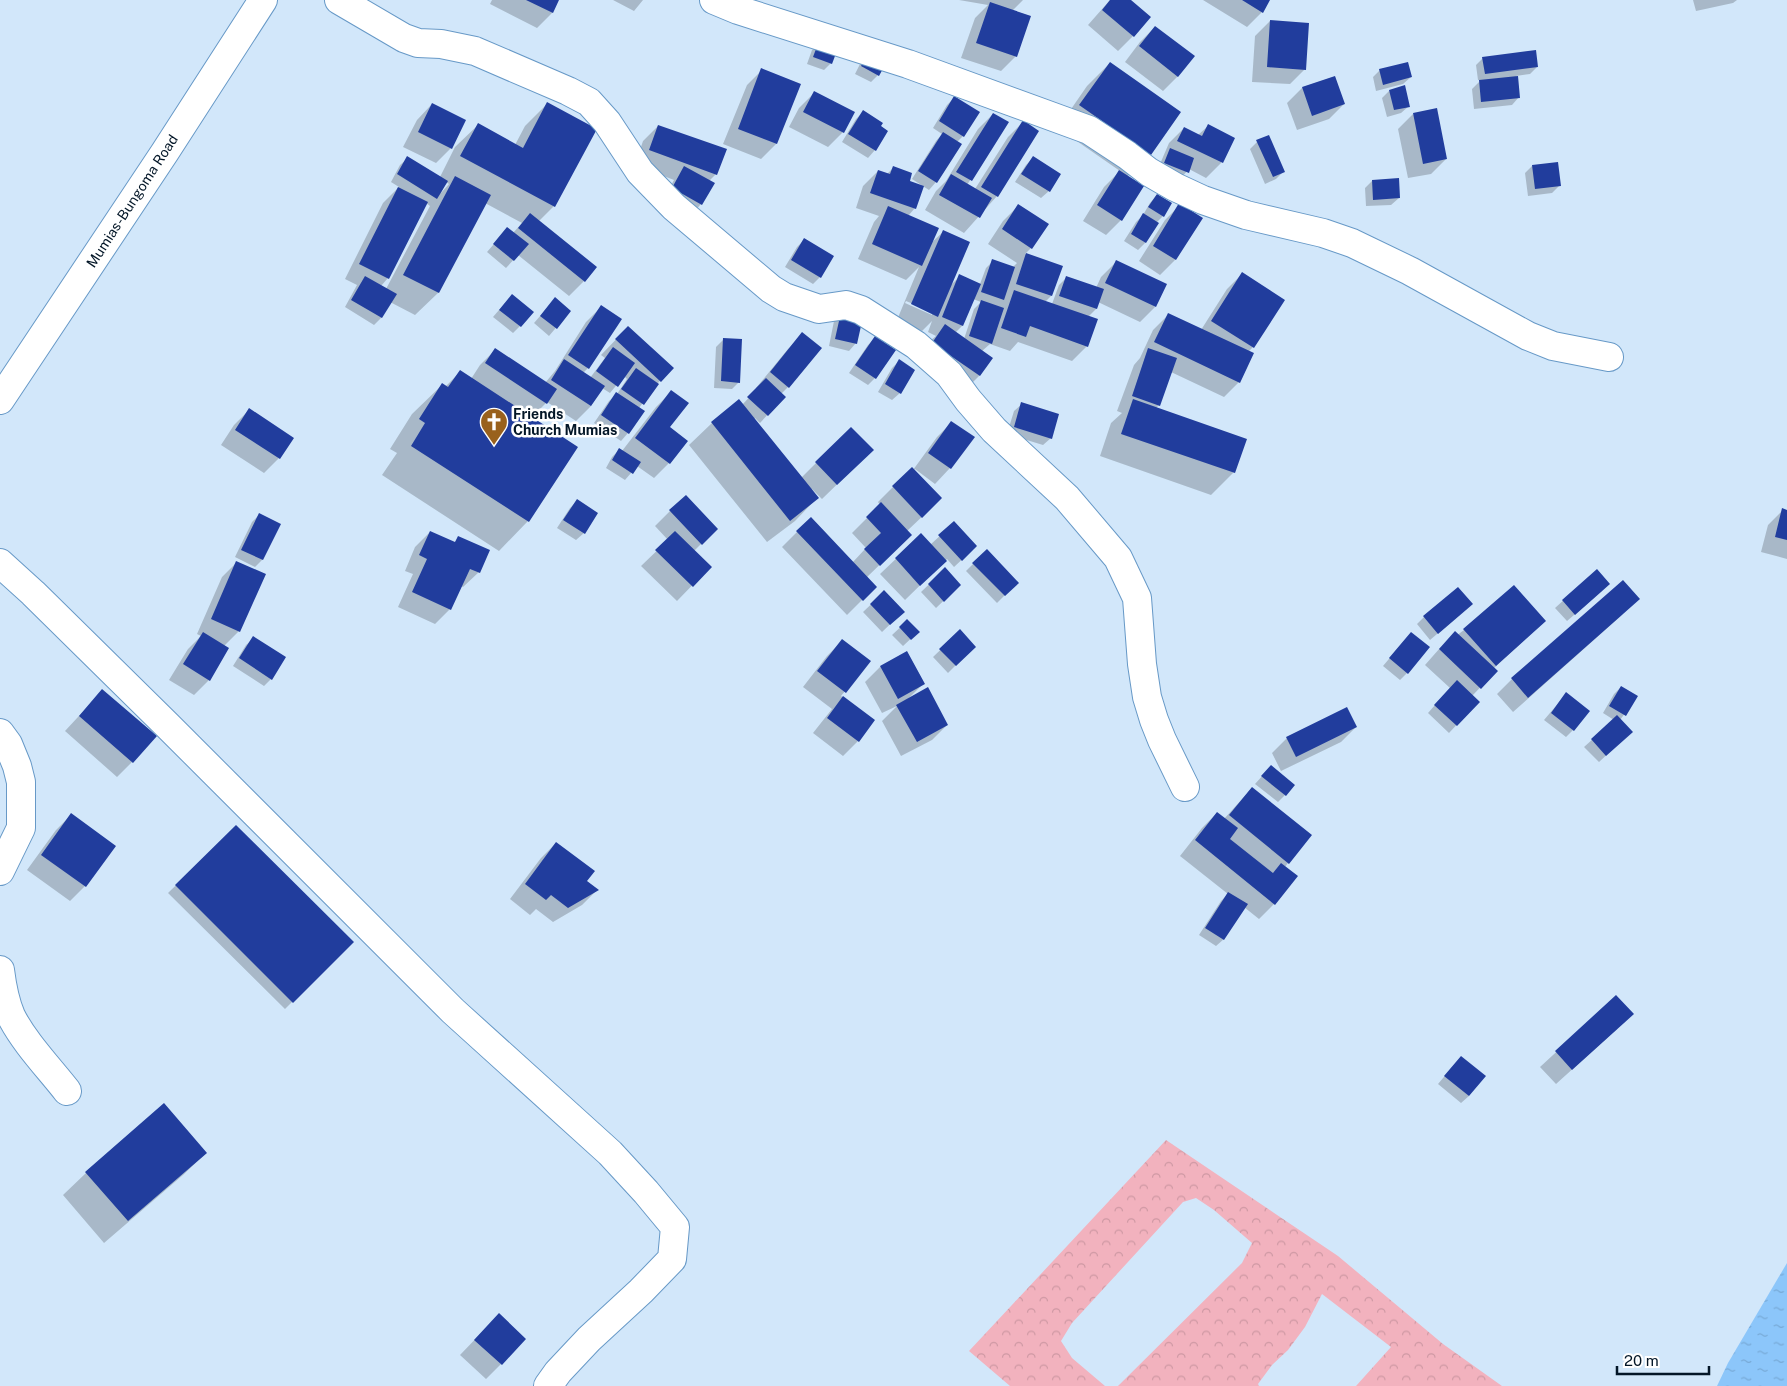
<svg xmlns="http://www.w3.org/2000/svg" width="1787" height="1386" viewBox="0 0 1787 1386" font-family="'Public Sans',sans-serif">
<style>
.forest{fill:url(#forest-crowns)}
.water{fill:url(#water-ripples)}
.shadow{fill:#0003;fill-rule:evenodd}
.building{fill:#213d9d}
.lines{fill:none;stroke-linecap:round;stroke-linejoin:round}
.minor-casing{stroke:#6799c7;stroke-width:30}
.highway-casing{stroke:#6799c7;stroke-width:30}
.minor{stroke:#fff;stroke-width:28}
.highway{stroke:#fff;stroke-width:28}
.labels{text-anchor:middle;stroke-width:5;stroke-linejoin:round;paint-order:stroke}
.street-label{font-size:14px;fill:#031627;stroke:#fff}
.poi-label{font-size:14px;font-weight:bold;fill:#031627;stroke:#fff;text-anchor:start}
</style>
<defs>
<pattern id="forest-crowns" width="20" height="18" patternUnits="userSpaceOnUse" patternTransform="scale(1.25)"><rect width="20" height="18" fill="#f2b2be"/><path d="M2 6a3 3 0 1 1 6 0M12 15a3 3 0 1 1 6 0" fill="none" stroke="#ce98a3"/></pattern>
<pattern id="water-ripples" width="26" height="14" patternUnits="userSpaceOnUse" patternTransform="scale(1.25)"><rect width="26" height="14" fill="#8cc6fa"/><path d="M2 4q2-2 4 0t4 0M15 11q2-2 4 0t4 0" fill="none" stroke="#77a9d6"/></pattern>
</defs>
<rect width="100%" height="100%" fill="#d2e7fa"/>
<path class="forest" d="M1166 1140 1338 1256 1443 1344 1502 1386H1356L1391 1347 1322 1294 1305 1327 1288 1350 1272 1365 1258 1384 1259 1386H1118L1242 1263 1252 1243 1214 1210 1196 1198 1183 1202 1072 1323 1061 1341 1072 1358 1105 1386H1010L969 1351Z"/>
<path class="water" d="M1787 1263V1386H1717L1728 1363Z"/>
<path class="shadow" d="M492 0H558L552 13 537 28 490 4Z
M613 0H643L634 11Z
M959 0H1023L1012 11 1016 56 1001 71 961 58 975 18 988 5Z
M1110 0H1129L1133 36 1118 51 1088 25Z
M1203 0H1269L1262 12 1247 27Z
M1693 0H1737L1733 3 1696 11Z
M1270 21 1305 69 1290 84 1252 82 1255 36Z
M1155 27 1178 76 1163 91 1125 62 1140 42Z
M819 43 831 63 824 70 807 64 812 50Z
M867 57 878 75 871 82 855 74 860 64Z
M1483 58 1537 67 1530 74 1516 76 1519 97 1512 105 1474 109 1472 89 1481 80H1478L1476 65Z
M1110 63 1179 113 1150 154 1127 177 1121 220 1106 235 1083 221 1104 187 1120 171 1058 128 1087 86Z
M762 70 799 85 776 144 761 159 723 144 747 85Z
M1380 70 1411 77 1403 84 1376 91 1373 77Z
M1335 77 1344 104 1329 119 1297 130 1287 103 1302 88Z
M1389 91 1409 106 1401 113 1387 117 1382 98Z
M814 93 843 132 828 147 789 127 799 108Z
M954 98 963 136 957 142 936 182 929 190 912 179 936 141 942 134 933 128 947 105Z
M548 103 554 206 538 222 584 281 569 296 518 255 506 268 487 252 507 229 513 233 522 223 485 203 438 293 415 315 390 302 381 318 374 325 345 307 357 285 345 279 383 203 399 187 391 182 400 165 408 158 440 177 455 147 478 125 515 145 525 126ZM446 182 449 184 441 193ZM426 203 430 206 386 289 381 286 388 278Z
M432 104 451 148 436 163 403 147 417 120Z
M863 112 887 131 875 150 868 158 842 142 856 119Z
M993 114 1007 123 967 185 975 189 1008 137 1023 122 997 196 964 233 925 210 936 191 946 181 978 129Z
M1413 114 1446 159 1431 174 1408 178 1398 129Z
M658 126 716 174 709 181 701 204 694 212 666 195 674 180 635 165 643 141Z
M1208 126 1234 139 1221 163 1206 178 1189 169 1180 179 1157 171 1169 143 1184 128 1198 135Z
M1257 142 1284 171 1276 179 1265 184 1250 149Z
M1033 158 1049 191 1041 198 1015 182 1026 165Z
M1532 166 1559 186 1552 193 1528 196 1525 173Z
M893 168 907 184 915 208 908 216 930 244 943 232 951 285 960 276 980 284 986 268 993 261 1013 267 1017 263 988 244 1003 221 1018 206 1031 248 1025 254 1061 267 1051 296 1045 302 1052 304 1059 285 1066 278 1096 288 1101 277 1116 262 1155 307 1140 322 1098 302 1096 309 1088 317 1087 346 1072 361 1018 342 1010 351 990 344 982 351 992 358 979 376 964 391 930 341 936 336 928 332 932 321 922 331 897 320 919 267 906 280 858 259 874 222 879 216 856 208 863 186 878 171 887 174ZM973 299 981 302 974 309 964 339 955 333 962 326ZM906 301 932 312V315L905 303Z
M1372 181 1399 198 1391 205 1366 206 1365 188Z
M1157 195 1163 216 1156 223 1145 243 1138 250 1124 241 1136 222 1143 215 1150 203Z
M1180 205 1201 218 1175 260 1160 275 1139 261 1165 220Z
M804 240 820 277 813 284 785 267 797 247Z
M1242 274 1253 347 1248 352 1239 382 1224 397 1171 372 1159 405 1156 408 1234 472 1211 495 1100 456 1111 423 1122 413 1117 411 1134 365 1140 358 1153 330 1168 315 1201 330 1227 289Z
M555 299 570 311 549 336 534 323Z
M505 303 520 326 513 333 493 317Z
M601 307 588 368 583 373 590 378 605 358 601 355 628 327 672 368 657 384 639 408 628 433 621 441 594 423 609 401 617 394 627 379 624 376 610 393 602 388 591 406 576 421 547 402 531 418 528 521 499 551 382 475 397 453 390 449 412 414 442 385 445 387 460 372 471 379 480 365 495 350 545 383 555 371 586 322Z
M842 313 856 343 849 351 829 346 834 321Z
M803 334 788 387 781 394 784 397 760 423 755 418 754 419 801 478 816 463 857 465 822 499 812 489 810 490 817 498 795 521 767 542 689 445 712 423 739 401 742 405 757 389 756 388 788 349Z
M875 338V378L868 385 849 373 868 345Z
M724 339 739 382 732 389 714 388 716 347Z
M899 361 900 393 892 400 878 392 892 368Z
M671 392 669 428 686 441 669 463 654 478 637 466 625 480 606 468 612 457 620 449 622 451 656 407Z
M1022 404 1051 438 1043 445 1007 434 1014 411Z
M249 410 279 458 264 473 221 445 234 425Z
M952 422 950 468 935 484 915 469 914 470 926 513 907 531 895 550 866 578 875 587 847 615 782 547 810 519 852 563 866 548 852 533 880 505 878 502 912 468 913 470 937 437Z
M577 501 584 533 576 540 557 528 570 508Z
M1783 510 1787 511V559L1761 552 1768 525Z
M670 511 716 529 694 551 710 567 677 601 641 566 668 540 655 526Z
M259 515 279 525 262 560 255 567 235 557 252 522Z
M954 523 969 553 954 567 947 559 905 600 880 574 921 535 930 545Z
M430 532 454 543 459 538 479 572 463 587 461 586 450 609 435 624 398 607 413 574 405 571 415 547Z
M987 550 1017 583 997 603 966 571Z
M237 562 239 631 224 646 209 680 194 695 169 680 188 649 201 636 197 634 222 577Z
M945 569 960 585 936 608 921 592Z
M1597 570 1602 591 1567 621 1555 608Z
M884 592 903 612 882 632 863 612Z
M1464 611 1430 640 1417 624 1424 617Z
M1623 614 1513 712 1497 694 1512 679Z
M907 621 918 632 903 646 892 635Z
M1545 621 1493 669 1496 671 1472 696 1478 702 1449 733 1428 713 1450 688 1425 665 1440 648 1464 630Z
M960 631 974 647 948 673 933 657Z
M254 638 271 679 264 686 233 666 246 645Z
M842 641 869 662 841 696 874 720 858 741 843 756 813 733 832 709 803 687 827 656Z
M1404 641 1407 673 1400 680 1383 666Z
M907 652 924 683 908 699 947 725 932 740 901 756 882 721 897 706 882 713 865 682 880 667Z
M1621 687 1637 697 1620 720 1624 739 1599 762 1584 747 1614 720 1603 713 1614 694Z
M103 690 132 762 117 777 65 731Z
M1566 694 1573 730 1566 737 1544 720Z
M1356 727 1341 742 1281 771 1272 753 1287 738Z
M1264 774 1285 795 1278 802 1255 784Z
M1252 788 1288 863 1285 867 1274 904 1259 919 1244 907 1224 939 1216 946 1199 935 1221 901 1228 894 1180 856 1202 828 1217 813 1224 819Z
M71 815 114 846 85 886 70 901 27 870 56 830Z
M236 827 352 942 285 1009 168 893Z
M556 843 586 881 597 890 582 905 553 922 536 909 530 915 510 899 541 858Z
M1616 997 1617 1029 1556 1084 1540 1067Z
M1454 1065 1469 1096 1461 1103 1438 1084Z
M206 1153 183 1175 104 1243 63 1195 86 1173Z
M484 1330 501 1364 486 1379 460 1355Z"/>
<path class="building" d="M526 0H559L553 13Z
M1110 0H1131L1151 17 1134 37 1102 10Z
M1242 0H1270L1263 13Z
M990 2 1031 16 1017 57 976 43Z
M1270 20 1309 23 1306 70 1267 67Z
M1155 26 1195 56 1178 77 1139 46Z
M819 41 838 48 832 64 813 57Z
M1536 50 1538 67 1485 74 1482 57Z
M867 56 885 65 879 76 861 66Z
M1110 62 1181 112 1151 155 1079 105Z
M1408 62 1412 77 1383 85 1379 69Z
M761 68 801 84 777 144 738 129Z
M1335 76 1345 104 1312 116 1302 87Z
M1518 76 1520 98 1481 102 1479 80Z
M1405 85 1410 107 1394 110 1389 90Z
M814 91 855 112 844 133 803 112Z
M954 96 980 112 964 137 939 121Z
M547 102 597 129 555 207 460 156 478 123 523 148Z
M432 103 466 120 452 149 418 132Z
M1437 108 1447 159 1423 164 1413 113Z
M863 110 883 123 881 126 888 131 876 151 848 134Z
M993 113 1009 122 972 181 956 172Z
M1023 120 1039 131 998 197 981 187Z
M1208 124 1235 138 1223 163 1177 141 1184 127 1202 136Z
M658 125 727 149 717 175 649 150Z
M943 132 962 144 937 183 918 171Z
M1269 135 1285 172 1273 177 1256 140Z
M1170 148 1194 158 1189 173 1164 163Z
M407 156 448 181 437 199 397 174Z
M1033 156 1061 174 1050 192 1021 174Z
M1558 162 1561 186 1535 189 1532 165Z
M684 166 715 183 702 205 672 188Z
M893 166 912 173 910 181 924 186 916 209 870 193 878 170 890 174Z
M1119 170 1144 186 1122 221 1097 205Z
M951 174 992 198 980 218 939 195Z
M455 176 491 195 439 293 403 275Z
M1399 178 1400 198 1373 200 1372 180Z
M398 187 428 202 389 279 359 264Z
M1157 194 1172 203 1164 217 1148 207Z
M1179 203 1203 218 1176 260 1153 246Z
M1018 204 1049 224 1032 249 1002 229Z
M888 206 939 228 922 266 872 244Z
M530 213 597 267 585 282 518 228Z
M1143 213 1159 223 1146 243 1131 234Z
M507 227 529 244 514 261 493 244Z
M943 230 970 242 938 317 911 304Z
M804 238 834 256 821 278 791 260Z
M1026 253 1063 266 1052 296 1016 284Z
M992 259 1015 267 1004 300 981 292Z
M1116 260 1167 284 1156 307 1105 283Z
M1242 272 1285 300 1254 348 1211 321Z
M959 274 981 284 963 326 942 317Z
M365 276 397 294 382 318 351 300Z
M1066 276 1104 289 1097 309 1059 296Z
M1014 290 1098 319 1088 347 1030 326 1026 337 1001 328Z
M512 294 534 312 521 327 499 310Z
M555 297 571 311 557 329 540 316Z
M981 300 1004 308 992 344 969 336Z
M601 305 622 319 589 369 568 355Z
M841 312 863 317 857 344 835 339Z
M1168 313 1254 353 1240 383 1154 342Z
M945 324 993 358 980 376 932 343Z
M628 326 674 368 661 382 615 339Z
M802 332 822 348 789 388 770 372Z
M875 336 896 350 876 379 855 365Z
M723 338 742 339 740 383 721 381Z
M613 347 635 363 618 387 596 371Z
M495 348 557 389 547 404 485 363Z
M1148 348 1177 358 1160 406 1132 396Z
M564 359 605 386 591 406 551 380Z
M899 359 915 370 901 394 885 384Z
M636 368 659 384 644 405 621 389Z
M460 370 578 447 529 522 411 446 425 423 419 419 442 383 448 387Z
M766 378 786 397 768 416 747 397Z
M671 390 689 403 670 427 688 441 670 464 635 438Z
M616 392 645 411 629 434 601 415Z
M739 399 819 498 790 521 711 422Z
M1133 399 1247 439 1235 473 1121 434Z
M1021 402 1059 414 1052 439 1014 427Z
M249 408 294 438 280 459 235 430Z
M951 421 975 437 951 469 928 453Z
M851 427 874 450 837 485 815 462Z
M619 448 641 462 633 474 612 460Z
M912 467 942 498 922 518 892 486Z
M686 495 718 529 702 545 669 510Z
M577 499 598 513 585 534 563 520Z
M881 502 912 535 880 566 864 549 881 533 866 517Z
M1782 508 1787 510V540L1775 537Z
M259 513 281 524 263 560 241 550Z
M811 517 877 587 863 601 796 531Z
M954 521 977 546 962 561 938 535Z
M430 531 455 542 458 536 490 550 480 573 470 569 451 610 412 592 427 559 419 555Z
M675 531 712 567 693 587 655 550Z
M921 533 947 561 920 586 895 558Z
M987 549 1019 583 1005 596 972 563Z
M236 561 266 574 240 632 211 619Z
M945 567 961 585 944 602 928 584Z
M1597 569 1610 584 1575 615 1562 600Z
M1623 580 1640 599 1528 698 1511 678Z
M1514 585 1546 621 1496 666 1463 629Z
M1458 587 1473 604 1438 634 1423 616Z
M884 590 905 612 890 625 870 604Z
M907 619 920 632 911 640 899 627Z
M960 629 976 647 956 666 939 649Z
M1455 631 1498 671 1481 689 1439 649Z
M203 632 229 648 210 681 183 664Z
M1411 632 1430 647 1408 674 1389 658Z
M253 636 286 657 272 680 239 658Z
M842 639 871 661 846 693 817 671Z
M907 651 925 684 898 699 880 666Z
M1457 680 1480 702 1457 726 1434 705Z
M1621 686 1638 696 1626 716 1609 706Z
M928 687 948 725 917 742 896 705Z
M102 689 157 736 133 763 79 716Z
M1566 692 1590 711 1574 731 1551 713Z
M843 696 875 720 859 742 827 718Z
M1347 707 1357 727 1296 757 1286 737Z
M1617 715 1633 732 1606 756 1591 739Z
M1271 765 1295 785 1286 796 1261 776Z
M1252 787 1312 835 1289 864 1229 815Z
M1217 812 1238 828 1230 839 1273 873 1281 863 1298 876 1275 905 1195 840Z
M71 813 116 846 86 887 41 855Z
M236 825 354 942 293 1003 175 885Z
M556 842 595 871 587 881 599 890 568 908 551 895 546 900 525 884Z
M1228 892 1248 904 1224 940 1205 928Z
M1616 995 1634 1014 1572 1070 1555 1051Z
M1461 1056 1486 1076 1469 1096 1444 1076Z
M164 1103 207 1153 128 1221 85 1172Z
M499 1313 526 1339 502 1365 474 1340Z"/>
<g class="lines">
<defs>
<path id="minor" d="M339 0 404 38 418 43 441 44 475 51 568 91 589 102 607 122 640 172 674 207 771 289 784 297 819 309 846 305 861 310 916 345 949 374 968 400 994 430 1067 498 1118 558 1137 598 1142 664 1147 697 1154 720 1162 740 1185 787
M714 0 738 10 908 64 1089 130 1127 155 1149 172 1175 187 1203 200 1246 215 1323 233 1352 243 1410 271 1528 336 1553 346 1609 357
M0 563 33 593 167 725 453 1011 610 1153 646 1192 675 1227 672 1259 641 1291 589 1339 558 1372 548 1386
M0 733 8 744 17 766 21 782V828L0 871
M0 970C2 986 5 1002 11 1016 24 1042 49 1068 67 1091"/>
<path id="highway" d="M0 400 165 152 263 0"/>
</defs>
<use href="#minor" class="minor-casing"/>
<use href="#highway" class="highway-casing"/>
<use href="#minor" class="minor"/>
<use href="#highway" class="highway"/>
</g>
<defs>
<symbol id="church-pin" viewBox="-11 -11 22 30"><path d="M0 17L-7.5 6A9.5 9.5 0 1 1 7.5 6Z" fill="#99611d" stroke="#fff"/><path d="M-1.2-6h2.4v3.5h3.3v2.4h-3.3V6h-2.4V-.1h-3.3v-2.4h3.3Z" fill="#fff"/></symbol>
</defs>
<g fill-rule="evenodd">
<use href="#church-pin" x="478" y="406" width="32" height="43"/>
</g>
<g class="labels">
<g class="street-label">
<text transform="translate(132 201) rotate(-57)" y="5">Mumias-Bungoma Road</text>
</g>
<g class="poi-label">
<text x="513" y="419">Friends<tspan x="513" dy="16">Church Mumias</tspan></text>
</g>
</g>
<path d="M1617 1366v8h92v-8" fill="none" stroke="#031627" stroke-width="2.5"/>
<text x="1624" y="1366" font-size="15" fill="#031627" stroke="#ffffff" stroke-width="4" paint-order="stroke">20 m</text>
</svg>
